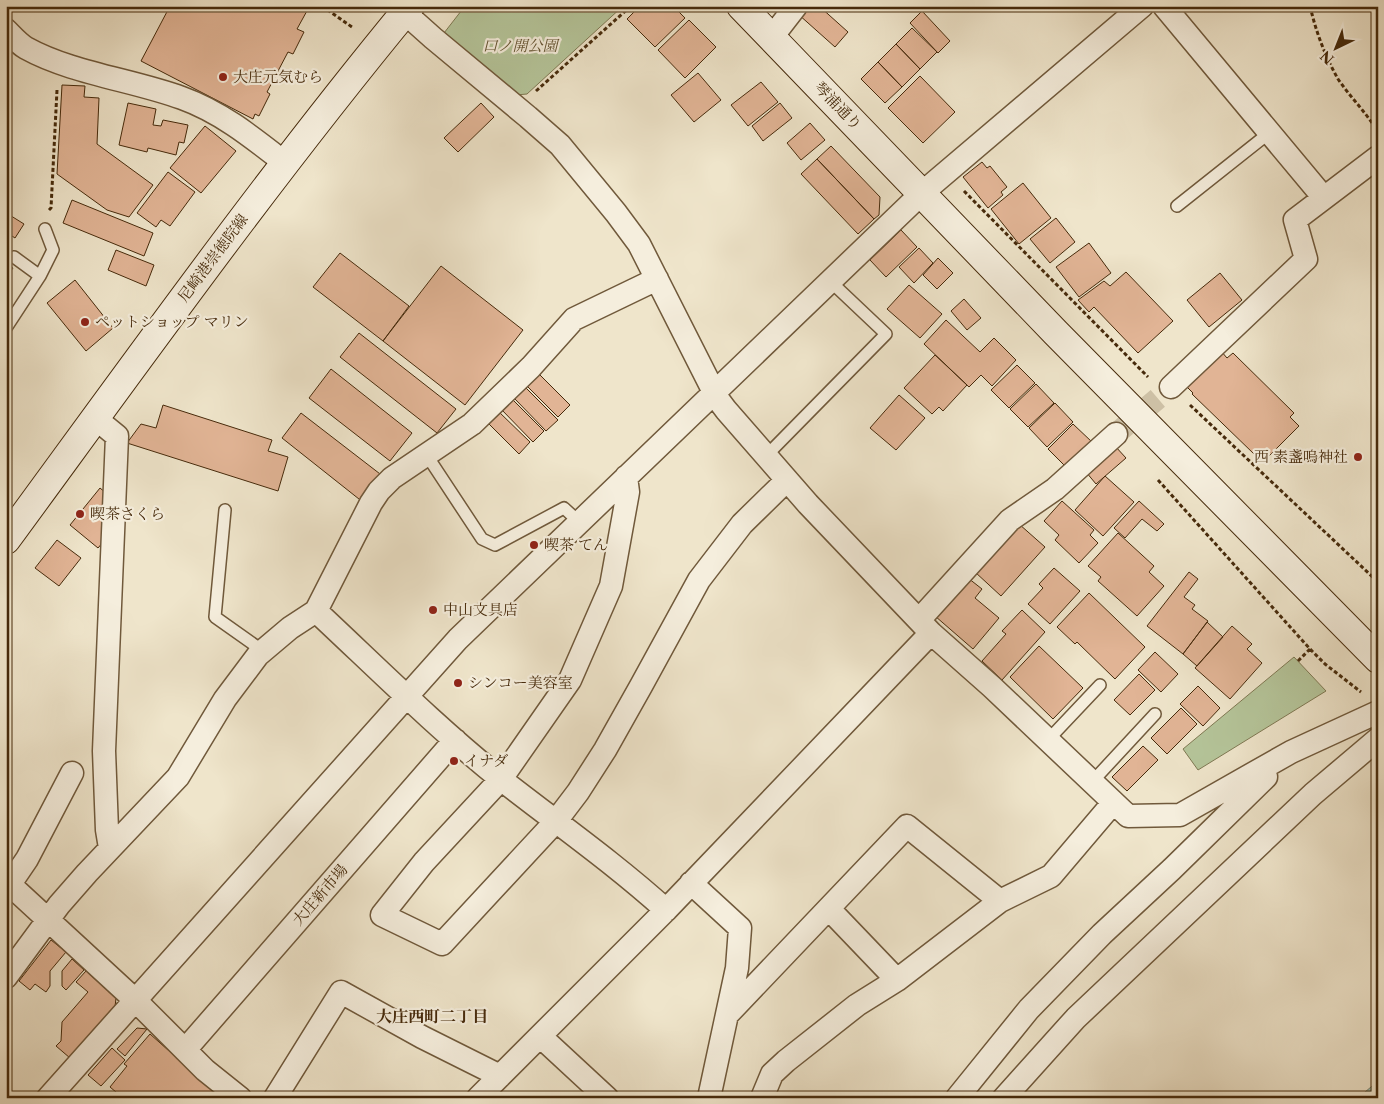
<svg xmlns="http://www.w3.org/2000/svg" width="1384" height="1104" viewBox="0 0 1384 1104" font-family="'Libre Caslon Text','Noto Serif JP',serif">
<style>
.green{fill:#b5c59a;stroke:#7e7852}
.water{fill:#9abfb5;stroke:#788371}
.building{fill:#e1b495;stroke:#462a0b}
.lines{fill:none;stroke-linecap:round;stroke-linejoin:round}
.street-tunnel{stroke:#cdc0a5;stroke-width:22;stroke-dasharray:22 11;stroke-linecap:butt}
.lane-casing{stroke:#70593b;stroke-width:14}
.street-casing{stroke:#70593b;stroke-width:25}
.secondary-casing{stroke:#462a0b;stroke-width:30}
.path{stroke:#462a0b;stroke-width:3;stroke-dasharray:4 2.5;stroke-linecap:butt}
.lane{stroke:#f5eedd;stroke-width:11}
.street{stroke:#f5eedd;stroke-width:22}
.secondary{stroke:#f5eedd;stroke-width:28}
.poi-dot{fill:#8f2418;stroke:#f5eedd;stroke-width:2}
.labels{text-anchor:middle;stroke-width:4.5;stroke-linejoin:round;paint-order:stroke}
.park-label{font-size:15px;font-style:italic;fill:#62512f;stroke:#f5eedd}
.poi-label{font-size:15px;fill:#462a0b;stroke:#f5eedd;text-anchor:start}
.street-label{font-size:15px;fill:#462a0b;stroke:#f5eedd}
.neighbourhood-label{font-size:16px;font-weight:bold;fill:#462a0b;stroke:#f5eedd}
</style>
<rect width="100%" height="100%" fill="#efe5cb"/>
<filter id="stains"><feTurbulence type="fractalNoise" baseFrequency=".004" numOctaves="4"/><feColorMatrix values="0 0 0 0 .2 0 0 0 0 .09 0 0 0 0 .02 0 0 0 .5 -.17"/></filter>
<radialGradient id="worn" r=".72"><stop offset=".6" stop-color="#630" stop-opacity="0"/><stop offset="1" stop-color="#630" stop-opacity=".3"/></radialGradient>
<path class="green" d="M465 6H623L527 94 516 95 444 33Z
M1294 657 1326 691 1198 770 1183 749Z"/>
<path class="water" d="M1378 1081V1098H1358Z"/>
<path class="building" d="M170 6H303L308 9 297 29 304 32 293 54 288 52 267 92 270 94 259 116 255 114 253 119 141 61Z
M640 6H673L685 18 655 47 627 19Z
M805 6H819L848 32 835 47 798 14Z
M922 11 950 41 938 53 910 23Z
M689 20 716 47 685 78 658 50Z
M912 28 937 52 920 69 896 44Z
M896 44 920 69 902 87 878 62Z
M878 62 902 87 885 103 861 79Z
M698 73 721 100 694 122 671 95Z
M920 76 955 112 923 143 888 108Z
M761 82 778 102 748 126 731 105Z
M62 85 85 86 84 97 99 98 97 144 153 185 129 217 107 210 57 174Z
M128 103 156 109 153 125 161 126 163 120 188 125 184 143 179 142 176 155 148 148 147 152 119 145Z
M481 103 494 117 458 152 444 138Z
M780 103 792 118 763 141 752 126Z
M810 123 825 140 801 160 787 143Z
M205 126 236 151 201 193 170 168Z
M831 146 880 197 879 215 874 219 817 159Z
M817 159 874 219 858 234 801 174Z
M982 162 987 168 990 166 1007 187 1001 192 1003 195 988 208 963 177Z
M168 172 195 192 170 226 161 220 156 227 137 213Z
M1023 183 1051 218 1019 244 991 209Z
M72 200 153 233 144 256 63 223Z
M8 214 24 224 15 238 12 236 6 246V217Z
M1056 218 1075 242 1050 263 1030 239Z
M901 230 917 247 886 277 870 260Z
M1089 243 1111 273 1079 297 1056 267Z
M919 248 933 263 914 283 899 267Z
M116 250 154 265 146 286 108 270Z
M340 253 409 306 383 341 313 287Z
M938 258 953 273 937 289 923 275Z
M6 263 13 268 6 278Z
M441 266 523 330 465 405 383 341Z
M1126 272 1173 321 1138 353 1094 307 1089 312 1078 300 1104 281 1110 286Z
M1220 273 1242 300 1209 327 1187 300Z
M75 280 113 328 86 351 47 303Z
M909 285 942 314 920 338 887 309Z
M964 299 981 318 967 330 951 311Z
M946 320 980 352 994 338 1016 360 992 386 981 375 969 387 924 344Z
M359 333 456 409 437 433 340 357Z
M1221 351 1227 358 1233 353 1294 413 1290 417 1299 426 1267 458 1259 449 1254 454 1192 394 1193 393 1186 386Z
M935 355 967 385 943 411 939 407 932 414 904 388Z
M1017 365 1035 383 1009 408 991 390Z
M331 369 412 433 390 461 309 398Z
M539 374 570 405 558 417 527 386Z
M1036 384 1054 403 1028 427 1010 409Z
M525 387 558 420 546 431 514 398Z
M899 395 925 418 896 450 870 428Z
M510 397 544 431 533 442 500 408Z
M1055 403 1073 422 1047 447 1029 428Z
M163 405 272 440 268 451 288 457 278 491 127 443 141 424 156 428Z
M498 411 530 442 519 454 487 422Z
M301 413 384 477 364 503 282 438Z
M1073 424 1092 442 1066 467 1048 449Z
M1115 446 1126 458 1096 484 1086 472Z
M1105 476 1134 502 1103 536 1075 510Z
M100 488 106 493 104 541 98 548 70 525Z
M1062 501 1094 530 1090 535 1098 543 1079 563 1055 540 1059 535 1044 521Z
M1139 501 1164 524 1157 531 1142 519 1125 538 1114 528Z
M1019 524 1045 547 1001 596 975 572Z
M1118 533 1154 566 1149 572 1164 586 1137 616 1098 581 1101 577 1088 566Z
M57 540 81 558 59 586 35 568Z
M1054 568 1080 591 1050 624 1028 604 1043 588 1039 584Z
M1189 572 1198 579 1184 597 1195 605 1192 609 1208 621 1183 654 1147 626Z
M968 578 982 589 975 598 999 618 973 649 935 616Z
M1089 593 1145 647 1115 679 1077 642 1075 644 1057 627Z
M1022 610 1045 632 1002 680 982 661 1006 634 1002 631Z
M1207 622 1223 637 1197 666 1183 654Z
M1232 626 1252 644 1247 649 1262 663 1230 699 1195 668Z
M1039 646 1083 688 1053 719 1010 677Z
M1155 652 1178 674 1161 692 1138 670Z
M1139 674 1155 690 1130 715 1114 700Z
M1198 686 1220 708 1203 726 1180 704Z
M1181 708 1197 724 1167 754 1151 738Z
M1143 746 1158 760 1127 791 1112 777Z
M51 940 66 952 50 971V986L46 992 35 984 30 990 19 981Z
M72 959 84 970 66 990 62 986V971Z
M86 971 116 998 115 1007 70 1058 56 1046 61 1041 62 1022 88 992 76 982Z
M137 1028 147 1029 125 1056 117 1049Z
M150 1034 222 1098H123L110 1087 127 1066 124 1064Z
M112 1048 125 1060 101 1086 88 1075Z"/>
<g class="lines">
<path class="street-tunnel" d="M1116 434 1171 387"/>
<defs>
<path id="lane" d="M1177 206 1269 133
M14 257 40 276
M6 328 40 276 53 250 45 229
M426 454 482 539 495 545 564 508 579 522
M766 456 886 334 830 281
M225 510 215 617 263 651
M1048 740 1100 685
M1092 782 1155 714"/>
<path id="street" d="M403 6 405 13 433 38 528 117 560 145 616 213 639 244 717 398 726 410 808 504 931 633 666 910 478 1098
M1164 6 1324 198
M6 30C12 36 19 44 26 48 71 73 133 80 182 98 221 112 253 138 285 163
M772 37 796 6
M1171 387 1306 259 1295 220 1378 157
M95 418 117 436 104 751 107 830 110 848
M626 477 628 492 611 586 570 680 501 779 424 862 382 915 442 944 556 821 578 792 605 750 641 686 699 580 742 524 787 480
M316 611C377 668 437 728 502 780 557 823 614 863 666 910
M919 620 1010 520 1055 489 1116 434
M931 633 992 687 1128 816 1180 815 1291 752 1378 712
M6 881 135 1000 205 1070 240 1098
M691 883 740 928 737 968 709 1098
M10 884 27 859 72 773
M6 977 59 905 87 873 178 777 225 699 258 655 290 628 316 611 371 503 379 491 392 478 472 424 531 367 574 319 657 279
M897 980 1000 901 1051 876 1113 803
M727 1015 907 826 1000 901
M540 1036 607 1098
M185 1050 455 740
M48 1098 458 639 922 193 1142 6
M275 1098 341 992 422 1037 500 1076
M762 1098 772 1074 786 1061 857 1005 897 980 829 909
M957 1098 1029 1009 1102 934 1172 869 1266 777
M1004 1098 1076 1018 1313 794 1378 739"/>
<path id="secondary" d="M741 6 1056 333 1378 659
M6 540C138 360 268 178 410 6"/>
</defs>
<use href="#lane" class="lane-casing"/>
<use href="#street" class="street-casing"/>
<use href="#secondary" class="secondary-casing"/>
<path class="path" d="M322 6 352 27
M1310 6C1316 32 1325 56 1338 79 1350 97 1366 112 1378 132
M536 91 631 6
M964 191 1148 377
M49 210 51 208 57 90
M1190 405 1378 582
M1158 480 1310 649 1325 664 1361 692
M1298 661 1310 649"/>
<use href="#lane" class="lane"/>
<use href="#street" class="street"/>
<use href="#secondary" class="secondary"/>
</g>
<g class="poi-dot">
<circle cx="223" cy="77" r="5"/>
<circle cx="85" cy="322" r="5"/>
<circle cx="1358" cy="457" r="5"/>
<circle cx="80" cy="514" r="5"/>
<circle cx="534" cy="545" r="5"/>
<circle cx="433" cy="610" r="5"/>
<circle cx="458" cy="683" r="5"/>
<circle cx="454" cy="761" r="5"/>
</g>
<g class="labels">
<g class="park-label">
<text x="520" y="51">口ノ開公園</text>
</g>
<g class="poi-label">
<text x="233" y="82">大庄元気むら</text>
<text x="95" y="327">ペットショップ マリン</text>
<text x="1348" y="462" text-anchor="end">西 素盞嗚神社</text>
<text x="90" y="519">喫茶さくら</text>
<text x="544" y="550">喫茶 てん</text>
<text x="443" y="615">中山文具店</text>
<text x="468" y="688">シンコー美容室</text>
<text x="464" y="766">イナダ</text>
</g>
<g class="street-label">
<text transform="translate(838 106) rotate(46)" y="5">琴浦通り</text>
<text transform="translate(213 258) rotate(-53)" y="5">尼崎港崇徳院線</text>
<text transform="translate(320 895) rotate(-49)" y="5">大庄新市場</text>
</g>
<g class="neighbourhood-label">
<text x="432" y="1022">大庄西町二丁目</text>
</g>
</g>
<rect width="1384" height="1104" fill="none" stroke="#efe5cb" stroke-width="25"/>
<rect x="8" y="8" width="1369" height="1089" fill="none" stroke="#462a0b" stroke-width="2.5"/>
<rect x="12" y="12" width="1359" height="1079" fill="none" stroke="#462a0b"/>
<g transform="translate(1336 48) rotate(223)" stroke="#f5eedd" stroke-width="4" paint-order="stroke">
<path d="M0-4L9 19L0 12L-9 19Z" fill="#462a0b"/>
<text y="-8" font-size="14" font-weight="bold" text-anchor="middle" fill="#462a0b">N</text>
</g>
<rect width="100%" height="100%" filter="url(#stains)"/>
<rect width="100%" height="100%" fill="url(#worn)"/>
</svg>
